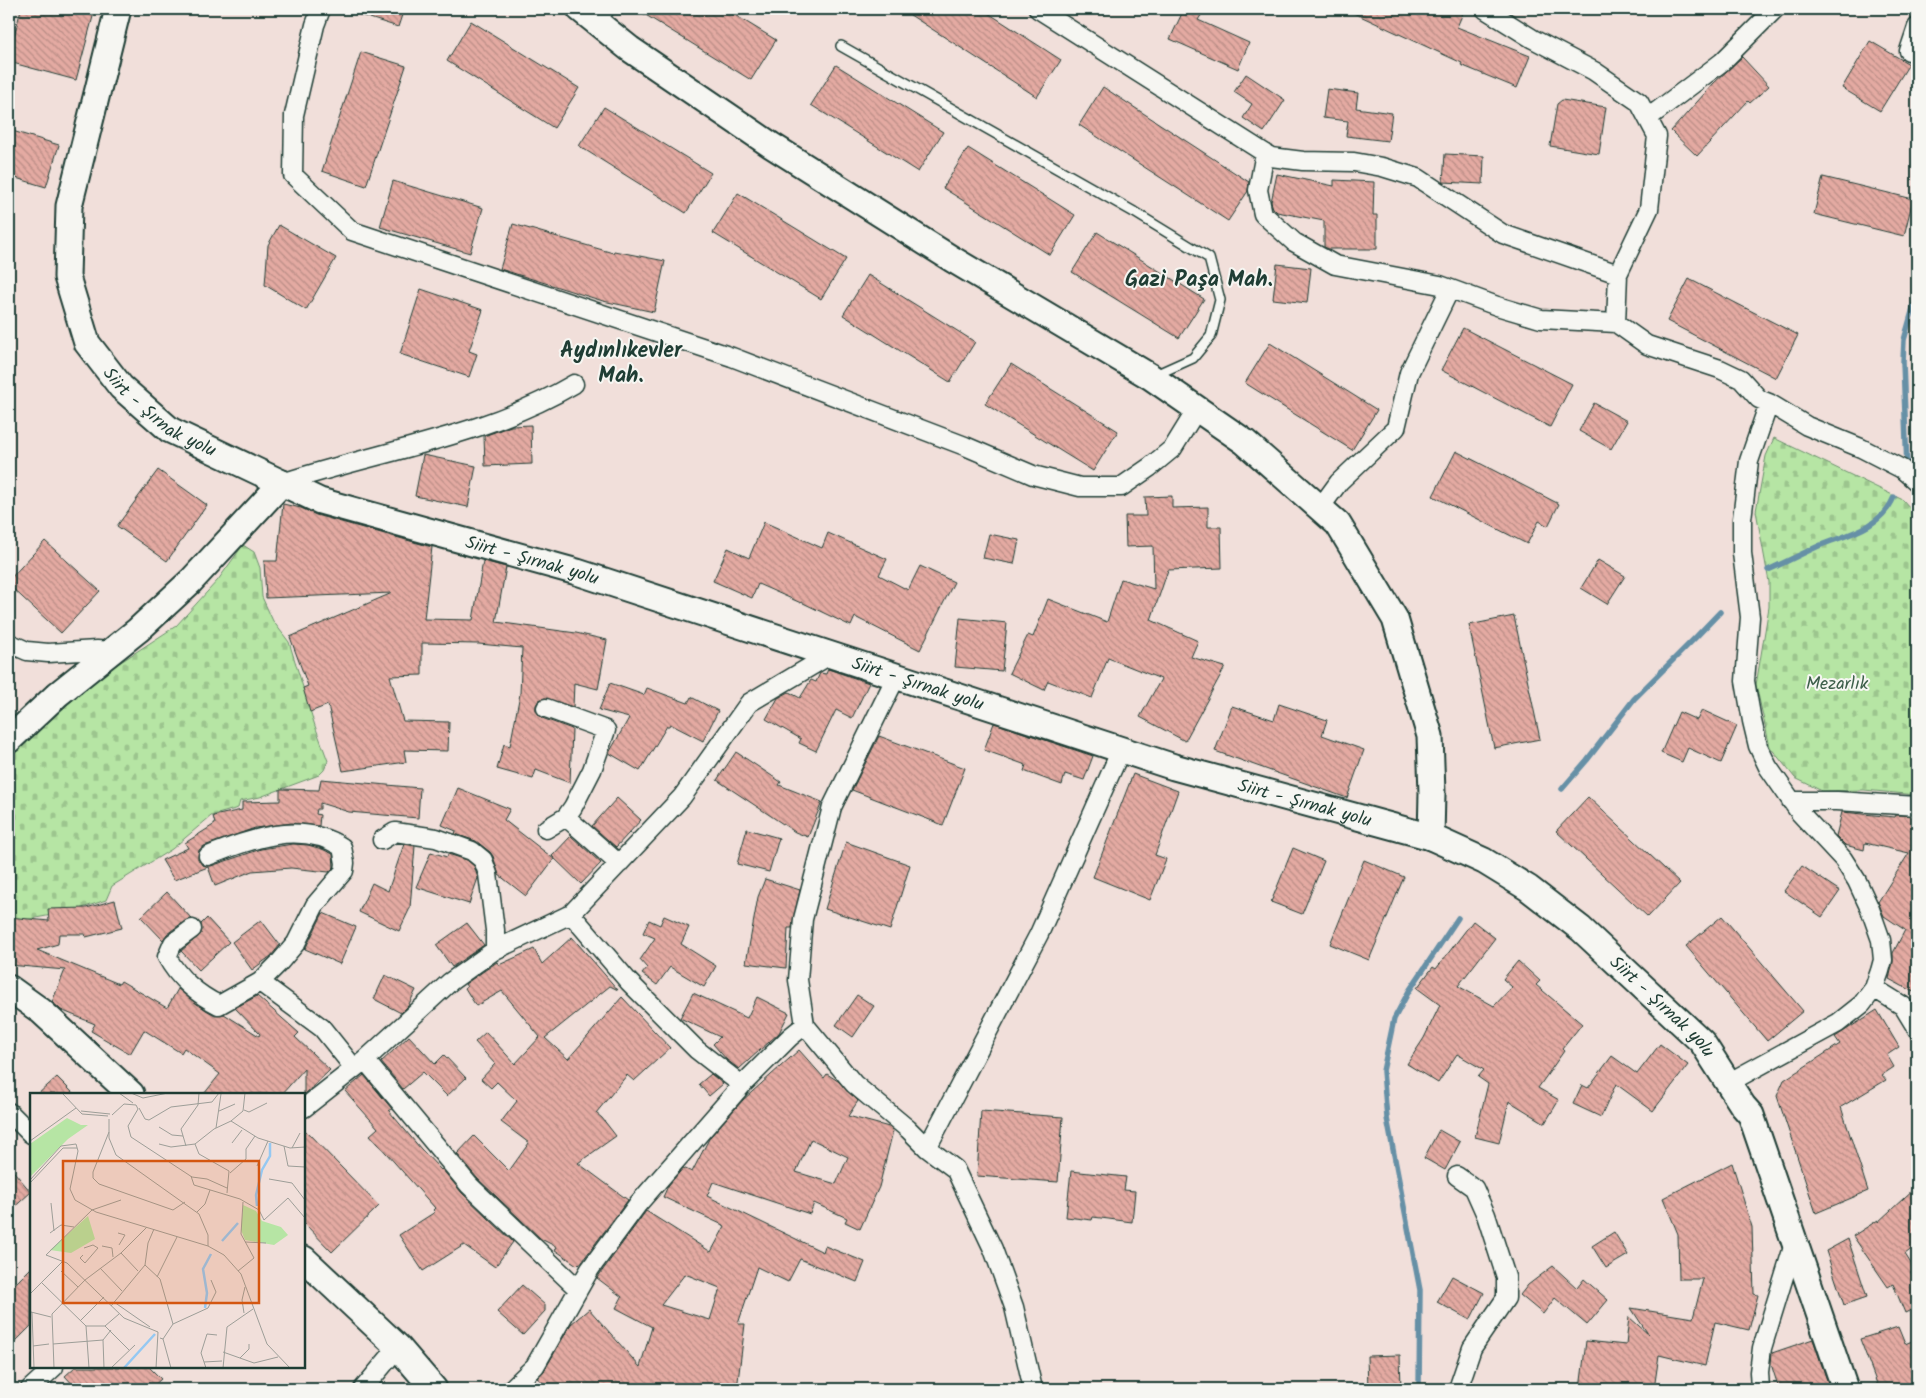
<svg xmlns="http://www.w3.org/2000/svg" width="1926" height="1398" viewBox="0 0 1926 1398" font-family="Kalam,sans-serif">
<style>
.cemetery{fill:url(#cemetery-stones);stroke:#6a916c}
.lines{fill:none;stroke-linecap:round;stroke-linejoin:round}
.stream{stroke:#6690a6;stroke-width:5.5}
.building{fill:url(#building-back-hatch);stroke:#1f3d34;fill-rule:evenodd}
.lane-casing{stroke:#1f3d34;stroke-width:12}
.street-casing{stroke:#1f3d34;stroke-width:21}
.secondary-casing{stroke:#1f3d34;stroke-width:29}
.lane{stroke:#f6f6f2;stroke-width:9}
.street{stroke:#f6f6f2;stroke-width:18}
.secondary{stroke:#f6f6f2;stroke-width:25}
.labels{text-anchor:middle;stroke-width:4;stroke-linejoin:round;paint-order:stroke}
.street-label{font-size:18px;fill:#1f3d34;stroke:#f6f6f2}
.park-label{font-size:18px;fill:#3d5f4a;stroke:#f6f6f2}
.district-label{font-size:22px;font-weight:bold;fill:#1f3d34;stroke:#f6f6f2}
.inset-river{fill:none;stroke:#95c8f2;stroke-width:2.5}
.inset-road{fill:none;stroke:#9d9e98;stroke-width:1}
.view{fill:#d45610;fill-opacity:0.15;stroke:#d45610;stroke-width:2.5}
.inset-edge{fill:none;stroke:#1f3d34;stroke-width:2.5}
</style>
<defs>
<pattern id="cemetery-stones" width="16" height="16" patternUnits="userSpaceOnUse" patternTransform="scale(1.25)"><rect width="16" height="16" fill="#b6e5a4"/><path d="M2 7V4a2 2 0 0 1 4 0v3zM10 15v-3a2 2 0 0 1 4 0v3z" fill="#9cc58e"/></pattern>
<pattern id="building-back-hatch" width="6" height="6" patternUnits="userSpaceOnUse" patternTransform="scale(1.25)"><rect width="6" height="6" fill="#e4aaa2"/><path d="M-1 5l2 2M0 0l6 6M5-1l2 2" fill="none" stroke="#b88c85"/></pattern>
</defs>
<rect width="100%" height="100%" fill="#f1dfda"/>
<filter id="ink" filterUnits="userSpaceOnUse"><feTurbulence type="fractalNoise" baseFrequency=".02" numOctaves="2"/><feDisplacementMap in="SourceGraphic" scale="10" xChannelSelector="R" yChannelSelector="G"/><feConvolveMatrix kernelMatrix="1 2 1 2 8 2 1 2 1" color-interpolation-filters="sRGB"/></filter>
<g filter="url(#ink)">
<path class="cemetery" d="M1774 438 1903 500 1917 516V795L1864 790 1822 791 1795 778 1770 747 1756 685 1769 607V582L1756 511 1766 456Z
M243 545 254 552 260 568 262 597 273 621 289 642 315 726 328 761 324 770 319 775 260 797 240 801 238 808 211 816 172 849 112 886 106 900 73 911 9 923V754L107 671 176 626 218 580Z"/>
<g class="lines">
<path class="stream" d="M1907 468 1903 362 1904 340 1917 294
M1768 570C1786 562 1803 553 1821 545 1849 534 1881 528 1894 497
M1562 789 1587 760 1634 699 1696 637 1720 612
M1419 1389 1420 1290 1387 1118 1383 1071 1394 1019 1409 991 1458 918"/>
</g>
<path class="building" d="M21 9H95L76 80 9 62V56Z
M351 9H404L398 27 351 12Z
M636 9H725L776 40 751 80Z
M901 9H982L1061 60 1037 97Z
M1184 9H1205L1198 20 1249 43 1238 69 1170 39Z
M1345 9H1455L1463 13 1457 27 1530 56 1517 88 1461 65 1462 63Z
M471 21 579 88 554 128 447 61Z
M1870 41 1909 64 1880 111 1842 88Z
M361 52 406 66 366 186 322 171Z
M1742 57 1769 86 1750 103 1748 101 1697 156 1671 131 1714 83Z
M836 65 943 132 918 172 811 105Z
M1246 74 1285 100 1264 132 1243 118 1252 104 1234 92Z
M1103 87 1249 182 1248 191 1228 221 1079 125Z
M1327 89 1358 93 1356 108 1392 113 1388 141 1346 136 1348 121 1323 118Z
M1562 100 1606 107 1599 154 1550 146 1557 104Z
M604 107 711 173 686 213 579 146Z
M9 130 59 145 46 187 9 176Z
M968 148 1075 215 1050 255 943 188Z
M1445 154 1484 156 1483 184 1443 182Z
M1277 174 1334 186V180L1374 182 1373 215H1377V249H1329L1324 247V221L1277 212 1273 208 1271 202Z
M1823 177 1913 199 1904 236 1814 214Z
M393 181 483 208 470 253 380 227Z
M738 193 846 259 821 299 713 233Z
M513 224 613 253 614 251 665 261 654 312 603 301 500 269Z
M279 225 336 258 306 310 265 285 268 245Z
M1097 232 1204 299 1179 338 1072 272Z
M1277 264 1311 268 1307 303 1273 299Z
M868 275 975 342 950 382 843 315Z
M1689 279 1798 335 1776 378 1667 321Z
M421 289 483 310 469 351 477 354 469 377 400 354Z
M1463 328 1572 384 1550 427 1441 370Z
M1270 343 1377 410 1352 450 1245 383Z
M1011 364 1118 431 1093 471 985 404Z
M1594 403 1627 421 1611 449 1579 431Z
M531 425 532 464 485 466 484 436 511 426Z
M1456 451 1559 504 1548 526 1539 521 1527 544 1433 496Z
M423 455 476 466 468 507 415 496Z
M158 470 207 505 167 561 117 526Z
M1172 496V508L1208 507V527H1221L1222 568 1168 570 1151 620 1198 641 1191 657 1225 667 1185 741 1140 717 1161 679 1108 658 1092 698 1048 681 1044 690 1009 673 1028 635 1033 637 1048 599 1107 622 1121 579 1154 589 1153 546 1126 547 1125 516H1146L1145 497Z
M283 504 301 508 316 515 432 547 424 619 473 620 483 561 506 567 496 622 576 633 607 640 598 689 574 683 573 707 545 698 539 700 536 705V710L542 718 572 729 570 783 536 770 533 779 497 769 504 744 510 746 520 694 522 648 479 644 422 643V675L390 676 403 721 449 722 448 751 404 750 406 762 343 771 328 705 310 712 303 688 308 686 290 637 392 593 266 598 264 561H277Z
M764 522 822 548 828 533 887 559 879 575 908 590 920 566 954 582 920 650 855 617 851 626 801 602V603L758 584 752 598 713 581 728 548 749 558Z
M989 534 1019 540 1014 564 983 558Z
M45 541 100 591 61 633 9 585V580Z
M1598 560 1625 576 1607 604 1581 588Z
M1514 616 1540 739 1494 748 1469 625Z
M960 618 1007 623 1002 671 955 667Z
M828 669 869 683 852 718 836 710 816 751 799 743 801 739 766 719 778 698 789 692 800 698 811 680 816 682 820 673 826 674Z
M610 683 644 695 647 688 688 703 691 697 718 711 703 741 670 724 669 726H667L640 771 609 753 629 718 599 710Z
M1279 704 1327 720 1322 735 1364 750 1347 798 1215 751 1232 706 1274 720Z
M1702 710 1737 726 1721 763 1688 748 1682 762 1661 753 1679 712 1697 720Z
M994 723 1093 756 1084 780 1065 774 1062 785 1024 771 1026 765 984 750Z
M879 736 965 768 943 825 852 790Z
M736 752 781 782 779 785 822 802 808 837 795 832 717 780Z
M1133 774 1178 791 1155 855 1166 859 1150 900 1093 877Z
M321 779 420 788 418 818 349 812 320 803V809H317L316 814 320 815 319 826 292 823 255 828 204 846 199 850 198 859 202 865 211 866 261 849 293 844 308 845 322 849 333 854 334 867 329 872 291 868 252 871 215 886 208 867 174 880 162 860 188 848 185 843 215 824 213 816 242 810V802L280 801V789L319 790Z
M458 788 510 809 504 820 554 859 526 896 499 875 493 856 490 852 476 841 455 834 456 831 442 825Z
M1588 797 1680 883 1648 917 1556 831Z
M617 798 641 820 616 847 592 826Z
M1842 812 1895 817 1896 815 1917 816V994L1889 979 1893 962V953L1905 930 1884 916 1878 902 1909 853 1865 843 1864 850 1845 845 1836 836Z
M747 829 779 838 769 872 737 864Z
M571 836 601 863 581 884 552 856Z
M846 842 910 865 890 930 825 909Z
M404 844 415 846 410 908 399 931 359 912 372 883 388 891Z
M1293 848 1324 861 1302 914 1271 902Z
M431 852 447 857 448 854 467 860 474 866 478 878 469 904 416 887Z
M1364 860 1404 877 1369 960 1330 944Z
M1802 866 1840 891 1822 917 1784 891Z
M765 879 800 890 792 928H788L786 968 746 963 758 897Z
M167 892 192 919 186 920 167 934 163 940 141 917Z
M115 900 122 928 86 937 85 934H59L58 944 37 950 119 984 121 981 167 1008 178 989 206 1010 215 1015 224 1014 259 1036 260 1034 235 1008 257 996 299 1033 295 1037 330 1070 304 1095V1069L282 1094H204L220 1074 184 1048 181 1053 144 1030 130 1054 91 1031 95 1024 61 1010 52 1002 65 970 9 965V917L49 921 48 909 86 908Z
M323 913 356 927 340 964 305 949Z
M664 916 689 927 681 944 716 966 704 987 670 967 657 985 642 974 647 968 640 960 655 938 643 933 649 920 660 925Z
M1722 916 1803 1011 1767 1041 1686 946Z
M207 918 229 942 199 970 181 951 201 934V924Z
M261 920 280 945 271 956 252 970 232 942Z
M1473 921 1495 938 1458 986 1494 1006 1512 987 1503 979 1518 961 1540 981 1536 985 1582 1024 1562 1049 1564 1051 1538 1088 1559 1100 1545 1123 1509 1101 1499 1143 1475 1137 1488 1084 1478 1077 1484 1070 1457 1054 1438 1083 1407 1064 1424 1038 1440 1005 1417 988 1433 967 1436 969Z
M467 923 484 945 452 967 436 945Z
M572 937 618 990 610 986 545 1038 568 1059 622 997 670 1048 634 1081 627 1075 596 1113 602 1118 616 1136 578 1163 628 1200 580 1264 579 1263 577 1265 555 1250 557 1247 541 1239 477 1178 457 1154 474 1136 509 1171 529 1143 501 1122 517 1101 497 1082 491 1088 481 1079 495 1064 475 1042 486 1032 515 1064 540 1037 502 991 476 1006 465 988 467 987 465 984 497 962 499 965 534 949 542 964Z
M385 975 416 990 408 1006 401 1013 374 999Z
M693 993 747 1018 757 997 789 1013 779 1033 739 1069 727 1060 713 1044 720 1037 680 1018Z
M857 995 874 1006 853 1037 836 1025Z
M1877 1010 1899 1047 1887 1055 1894 1067 1882 1075 1886 1080 1841 1107 1868 1191 1816 1213 1777 1096 1784 1080 1840 1044 1835 1037Z
M409 1036 435 1064 444 1055 466 1078 447 1096 423 1072 403 1089 381 1062Z
M1660 1044 1688 1065 1653 1111 1616 1084 1601 1117 1573 1104 1582 1085 1588 1088 1612 1056 1637 1074Z
M799 1050 824 1078 827 1074 838 1081 858 1101 848 1116 889 1127 893 1131 879 1187 860 1229 845 1222 847 1218 814 1203 810 1214 713 1182 707 1196 823 1252 825 1246 865 1262 857 1282 800 1259 788 1282 757 1267 738 1324H745L737 1389H551L537 1378 544 1371 571 1324 589 1309 640 1367 652 1327 616 1308 622 1297 597 1278 646 1211 711 1252 725 1226 663 1197 668 1186 683 1168 692 1172 710 1137 743 1100ZM811 1139 848 1157 836 1184 796 1172ZM685 1274 720 1288 710 1320 661 1305Z
M711 1074 723 1084 709 1096 699 1084Z
M364 1075 392 1109 389 1111 421 1149 441 1170 442 1169 462 1193 513 1242 495 1267 464 1245 423 1271 399 1235 435 1212 433 1210 435 1208 370 1135 378 1128 345 1091Z
M57 1077 74 1094H38Z
M981 1111 1063 1117 1058 1182 977 1176Z
M304 1129 379 1206 332 1252 304 1223Z
M1439 1130 1460 1142 1445 1170 1424 1158Z
M1732 1163 1752 1227 1754 1294 1758 1295 1749 1330 1715 1322 1705 1366 1659 1355 1654 1389H1580L1586 1341 1626 1345 1629 1317 1648 1334 1631 1308 1693 1318 1703 1279H1679L1678 1234 1663 1198Z
M9 1166 31 1192 9 1212Z
M1071 1171 1126 1177 1124 1190 1135 1191 1132 1222 1093 1217 1092 1220 1066 1217Z
M1917 1186V1245L1905 1254 1915 1270 1911 1272 1917 1287V1307L1905 1313 1893 1284 1888 1287 1853 1236 1878 1220V1222Z
M1614 1232 1628 1255 1606 1268 1592 1246Z
M1848 1239 1867 1297 1844 1305 1826 1251Z
M1553 1266 1577 1288 1584 1279 1608 1300 1587 1325 1555 1298 1543 1314 1520 1295 1528 1285Z
M31 1268V1326L9 1348V1290Z
M1452 1276 1484 1293 1470 1320 1437 1302Z
M522 1285 545 1305V1311L523 1335 497 1312Z
M1898 1327 1905 1344 1917 1339V1389H1879L1860 1339Z
M1813 1339 1830 1389H1779L1771 1364 1772 1353Z
M1400 1355 1401 1389H1368L1367 1356Z
M75 1367H149L161 1379 150 1389H77L65 1376Z"/>
<g class="lines">
<defs>
<path id="lane" d="M600 25 610 9
M841 46 1134 212 1209 258 1220 300 1211 336 1193 358 1153 376"/>
<path id="street" d="M321 9 315 25 294 115 293 175 352 231 732 357 965 446 1033 475 1080 487H1121L1150 467 1173 448 1197 409
M1038 9 1271 157 1303 161 1354 162 1382 167 1418 178 1503 234 1618 274
M1485 9 1533 39 1594 71 1639 102 1657 136 1649 209 1618 274 1616 323
M1909 51 1917 27
M1648 118 1722 62 1775 9
M1265 153 1258 190 1263 214 1294 242 1335 265 1440 285 1497 306 1541 319 1616 323 1647 345 1720 369 1741 379 1759 399 1769 403 1807 426 1861 448 1902 469 1917 482
M282 483C380 451 484 437 574 384
M1320 508 1339 482 1396 428 1409 373 1450 289
M9 643 27 651 48 653 97 650 112 651
M546 708 606 730 592 770 573 807 566 817 546 829
M1791 801H1837L1917 806
M566 817 619 864
M382 840 395 832 436 838 472 851 483 860 488 874 495 930V950
M571 914 629 982 697 1050 742 1085
M192 929 173 943 167 957C178 978 198 995 219 1005L260 982 279 963 296 943 315 905 344 871 345 863 342 847C300 820 251 839 208 856
M260 982 322 1028 354 1068
M1874 988 1903 1006 1917 1029
M805 1025 798 980 803 919 832 807 896 677
M365 1060 469 1185 578 1289
M1728 1083 1838 1023 1862 1004 1874 988 1880 971 1883 960 1881 940 1870 909 1857 881 1843 859 1800 813 1768 767 1758 746 1752 721 1745 681 1750 617 1742 553V519L1749 461 1769 403
M304 1108 365 1060 450 982 495 950 571 914 682 797 749 703 830 655
M9 1112 31 1134
M927 1148 1039 934 1121 750
M1457 1176 1474 1188 1486 1215 1506 1277V1298L1472 1348 1458 1389
M30 1389 54 1367
M363 1389 398 1347
M511 1389 535 1366 590 1269 638 1204 742 1085 790 1037 805 1025 854 1084 908 1129 927 1148 955 1169 993 1249 1014 1307 1033 1389
M1760 1389 1759 1372 1762 1348 1794 1244"/>
<g id="secondary">
<path id="s1" d="M118 9 69 206 67 277 87 343 121 387 170 430 320 501 577 572 1174 767 1431 837 1484 861 1528 888 1581 929 1702 1042 1743 1106 1751 1115 1845 1389"/>
<path d="M580 9 630 49 771 145 952 259 1151 377 1245 442 1338 524 1395 619 1430 736 1432 793 1431 837"/>
<path d="M9 740 58 694 138 630 191 581 282 483"/>
<path d="M9 988 41 1011 131 1094"/>
<path d="M304 1259 398 1347 434 1389"/>
</g>
</defs>
<use href="#lane" class="lane-casing"/>
<use href="#street" class="street-casing"/>
<use href="#secondary" class="secondary-casing"/>
<use href="#lane" class="lane"/>
<use href="#street" class="street"/>
<use href="#secondary" class="secondary"/>
</g>
</g>
<g class="labels">
<g class="street-label">
<text dy="6" stroke="none"><textPath href="#s1" startOffset="445">Siirt - Şırnak yolu</textPath></text>
<text dy="6" stroke="none"><textPath href="#s1" startOffset="850">Siirt - Şırnak yolu</textPath></text>
<text dy="6" stroke="none"><textPath href="#s1" startOffset="1255">Siirt - Şırnak yolu</textPath></text>
<text dy="6" stroke="none"><textPath href="#s1" startOffset="1660">Siirt - Şırnak yolu</textPath></text>
<text dy="6" stroke="none"><textPath href="#s1" startOffset="2080">Siirt - Şırnak yolu</textPath></text>
</g>
<g class="park-label">
<text x="1837" y="689">Mezarlık</text>
</g>
<g class="district-label">
<text x="1199" y="286">Gazi Paşa Mah.</text>
<text x="621" y="357">Aydınlıkevler<tspan x="621" dy="25">Mah.</tspan></text>
</g>
</g>
<g transform="translate(30 1093)">
<rect width="275" height="275" fill="#f1dfda"/>
<path d="M37 25 51 32H58L38 46 0 84V51ZM213 112 226 118 232 128 251 134 258 142 244 152 215 147 211 137ZM58 123 65 146 41 160 20 157Z" fill="#b6e5a4"/>
<path class="inset-river" d="M227 113 226 102 232 77 240 63V50M192 148 208 130M175 215 177 200 173 176 181 161M94 275 125 241"/>
<path class="inset-road" d="M32 0 52 21 78 23M89 0 103 10M101 0 113 5 138 0M109 15 115 26 119 27 141 14 182 9 189 0M214 17 219 19 237 10M51 18 80 21M189 18 205 11M82 22 94 11 106 12 108 16 98 33 101 44 162 84 177 86 197 95M79 26V45L86 62 169 121 178 142V153M201 28 213 18 215 0M129 34 142 42 153 43M186 35 191 1M79 39 63 79V85L69 91 143 117 155 109M0 48 46 15M202 50 212 37M129 51 141 54 165 51 184 36 201 28 228 45 260 55 275 54M165 51 169 61 199 78 197 100M156 53 151 36 168 12 169 0M254 53 258 73 275 74M262 55 270 40M227 73 238 48M200 80 216 66V56L225 43M161 83 164 92 210 106 229 117 234 127 258 105 275 125M239 86 262 90 275 107M0 87 31 53 46 51 48 58 40 96 45 107 66 119 178 153 194 162 211 181 237 251 260 275M0 90 33 55H47M91 107 62 117 16 162 37 170 94 225 128 239 126 275M21 110 24 138M167 119 175 111 180 97M20 140 31 132 44 134M88 140 95 142 89 152M215 149 236 150M72 153 82 155 83 164M91 160 108 178M53 162 50 165 55 170 68 155 63 152 54 155M115 172 118 150 124 136M70 175 92 198M31 178 48 194M208 178 224 165 211 141 213 109M127 184 147 144M12 190 56 233H75L89 221M0 201 33 168M84 209 120 234M81 213 115 172 130 186 143 231 133 246 130 245M1 219 21 224M2 219 4 275M214 220 212 207 215 194M50 228 74 204M143 231 178 215 186 199 181 187M56 233 59 275M75 233 99 257M133 246 141 275M23 251 73 247M3 253 19 251M193 259 224 270 248 264M210 265 219 256V251M174 269 192 268M24 275 22 221 55 187 91 160 117 134M74 275 73 247 81 237M81 275 105 252M176 275 171 260 177 241 187 242M193 275 197 234 223 216"/>
<path class="view" d="M33 68H229V210H33Z"/>
<rect width="275" height="275" class="inset-edge"/>
</g>
<rect width="1926" height="1398" fill="none" stroke="#f6f6f2" stroke-width="30"/>
<rect x="15" y="15" width="1896" height="1368" fill="none" stroke="#1f3d34" stroke-width="2" filter="url(#ink)"/>
</svg>
